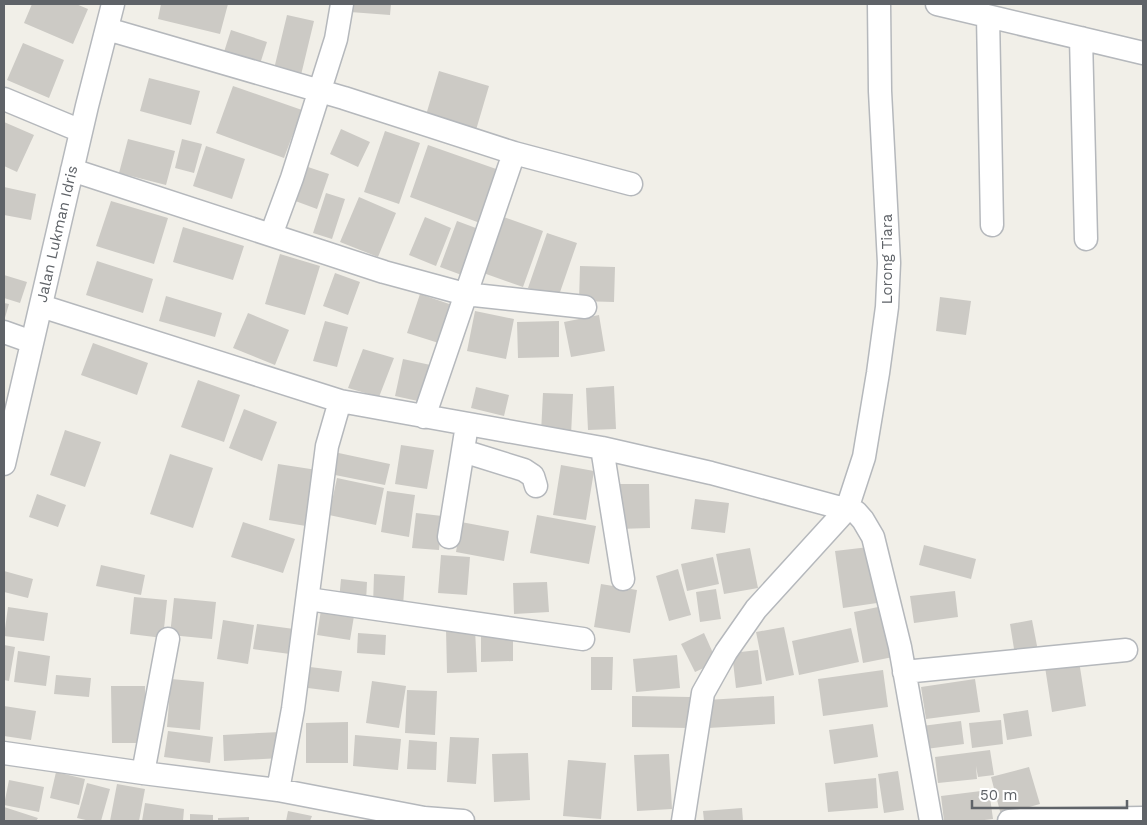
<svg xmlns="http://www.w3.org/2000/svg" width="1147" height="825" viewBox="0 0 1147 825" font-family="'Work Sans',sans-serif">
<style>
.building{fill:#cccac5}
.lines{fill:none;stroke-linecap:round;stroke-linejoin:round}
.minor-casing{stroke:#b5b8bc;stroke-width:25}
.minor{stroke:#fff;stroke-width:22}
.labels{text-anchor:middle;stroke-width:4.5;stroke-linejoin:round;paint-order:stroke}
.street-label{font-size:15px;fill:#5f6368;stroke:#fff}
</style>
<rect width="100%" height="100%" fill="#f1efe8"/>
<path class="building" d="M32 4H76L88 9 73 44 24 23Z
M161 4H228L220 34 158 19Z
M350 4H391L390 15 350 12Z
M287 15 314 21 301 75 274 69Z
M231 30 267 42 260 64 224 52Z
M23 43 64 60 49 98 7 80Z
M439 71 489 86 476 130 426 115Z
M149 78 200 91 191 125 140 111Z
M233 86 302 110 284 158 216 133Z
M4 122 34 135 17 172 4 166Z
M341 129 370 142 358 167 330 154Z
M385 131 420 143 399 204 364 192Z
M128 139 175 151 166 185 119 173Z
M182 139 202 144 194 173 175 168Z
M428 145 499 170 480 223 410 197Z
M206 146 245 159 232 199 193 186Z
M302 165 329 174 317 209 290 199Z
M4 187 36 194 31 220 4 215Z
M326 193 345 199 332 239 313 233Z
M359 197 396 213 378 257 340 242Z
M111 201 168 218 154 264 96 246Z
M495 214 543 231 523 287 475 270Z
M425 217 451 228 436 266 409 255Z
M457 221 484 231 467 277 440 267Z
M183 227 244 246 233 280 173 262Z
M547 233 577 243 558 298 528 288Z
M280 254 320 266 305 315 265 304Z
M97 261 153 279 143 313 86 295Z
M580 266 615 267 614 302 579 301Z
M335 273 360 282 348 315 323 306Z
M4 275 27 282 20 303 4 298Z
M420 294 458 307 445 345 407 333Z
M166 296 222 313 215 337 159 321Z
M940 297 971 301 966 335 936 331Z
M4 303 9 304 4 321Z
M475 311 514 319 506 359 467 351Z
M248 313 289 330 275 365 233 348Z
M599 315 605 351 571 357 564 322Z
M325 321 348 327 337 367 313 361Z
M559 321V357L518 358 517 322Z
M93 343 148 363 137 395 81 375Z
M363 349 394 358 379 397 348 388Z
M403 359 435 366 427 403 395 396Z
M198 380 240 395 224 442 181 427Z
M614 386 616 429 588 430 586 388Z
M476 387 509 395 504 416 471 408Z
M543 393 573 394 571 435 541 433Z
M244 409 277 422 262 461 229 448Z
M65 430 101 442 85 487 50 475Z
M401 445 434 450 427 489 395 484Z
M334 452 390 464 385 485 330 474Z
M170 454 213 468 193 528 150 514Z
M278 464 317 470 306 526 269 520Z
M561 465 594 471 586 520 553 515Z
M337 478 384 488 376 525 329 515Z
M617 484H649L650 528 618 529Z
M387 491 415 495 409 537 381 532Z
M37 494 66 505 58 527 29 517Z
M695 499 729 503 725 533 691 529Z
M416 513 442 516 439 550 412 548Z
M537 515 596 526 589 564 530 553Z
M243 522 295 539 283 573 231 557Z
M461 522 509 531 504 561 456 552Z
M924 545 976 559 971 579 919 565Z
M869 547 877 603 843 608 835 551Z
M750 548 758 588 724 594 716 554Z
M441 555 470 557 467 595 438 593Z
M713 557 719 584 687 591 681 564Z
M101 565 145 575 141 595 96 586Z
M678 569 691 615 669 621 656 576Z
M4 571 33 579 28 598 4 592Z
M374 574 405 576 403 606 373 605Z
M341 579 367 582 366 602 339 600Z
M547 582 549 612 514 614 513 583Z
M601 584 637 590 630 633 594 627Z
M716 589 721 619 700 622 696 592Z
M955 591 958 617 914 623 910 596Z
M134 597 167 600 163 638 130 634Z
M174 598 216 602 212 639 170 635Z
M883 606 893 657 863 663 854 612Z
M8 607 48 613 44 641 4 636Z
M321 610 354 616 350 640 317 635Z
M223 620 254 625 248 664 217 659Z
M1032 620 1038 651 1015 655 1010 624Z
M257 624 294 629 290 654 253 649Z
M784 627 794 675 766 681 756 632Z
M475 628 477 672 447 673 446 629Z
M851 628 859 662 799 675 792 641Z
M358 633 386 635 385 655 357 653Z
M481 633H513V661L481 662Z
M704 633 717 662 695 672 681 644Z
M4 645 15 647 9 681 4 680Z
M758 650 762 684 736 688 732 653Z
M18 651 50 656 46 686 14 682Z
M677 655 680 688 636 692 633 659Z
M591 657H613L612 690H591Z
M1079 661 1086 706 1052 712 1045 667Z
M310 667 342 671 339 692 308 688Z
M883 670 888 707 823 716 818 679Z
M56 675 91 678 89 697 54 694Z
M171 679 204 682 200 730 167 727Z
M975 679 980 712 926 719 921 687Z
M372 681 406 686 399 728 366 723Z
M111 686H145V743H112Z
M407 690 437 691 435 735 405 733Z
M632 696 690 697 689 728 632 727Z
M774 696 775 724 708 728 707 700Z
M4 706 36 711 31 740 4 736Z
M1028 710 1032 736 1007 740 1003 714Z
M1001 720 1003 744 972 748 969 723Z
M961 721 964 744 926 749 922 726Z
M348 722V763H306V723Z
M873 724 878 757 834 764 829 730Z
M168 731 213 737 210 763 164 757Z
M280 732 281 758 224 761 223 735Z
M355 735 401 739 398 770 353 766Z
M450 737 479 738 476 784 447 782Z
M409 740 437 742 436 770 407 769Z
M990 750 994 775 978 777 976 766 977 779 938 783 935 757Z
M528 753 530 800 494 802 492 754Z
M669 754 672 809 637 811 634 755Z
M568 760 606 763 601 819 563 816Z
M1029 767 1040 804 1001 815 991 777Z
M898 771 904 810 884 813 878 774Z
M56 772 85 779 79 805 50 798Z
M876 778 878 808 828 812 825 783Z
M9 780 44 787 39 812 4 805Z
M87 783 110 789 101 821H90L77 818Z
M117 784 145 789 139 821H110Z
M989 790 993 819 976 821H944L941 796Z
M145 803 184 809 183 821H142Z
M4 807 38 818 36 821H4Z
M742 808 743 821H704L703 811Z
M288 811 312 816 310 821H286Z
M190 814 213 815V821H190Z
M249 817V821H218V818Z"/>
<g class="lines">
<defs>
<path id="minor" d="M937 4 1143 53
M988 16 992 225
M107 29 344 98 514 153 631 184
M1081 38 1086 239
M4 99 81 131
M72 170 384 272 465 294 585 307
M271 235 292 178 336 39 342 4
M41 306 340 401 602 448 711 473 856 512 863 520 873 537 900 647 931 821
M4 332 32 342
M424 417 514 153
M602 448 623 579
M463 451 524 470 533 476 536 486
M4 464 87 106 113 4
M449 537 467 425
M308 599 583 639
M904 672 1126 650
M4 753 143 773 278 790 424 818 463 821
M143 773 168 639
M278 790 293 709 327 446 340 401
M683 821 703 693 726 652 756 609 847 509 864 457 878 373 887 307 889 263 880 91 879 4
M1009 821 1021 820 1143 818"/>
</defs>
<use href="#minor" class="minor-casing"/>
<use href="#minor" class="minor"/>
</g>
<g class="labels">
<g class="street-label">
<text transform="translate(57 234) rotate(-77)" y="5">Jalan Lukman Idris</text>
<text transform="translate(887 259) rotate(-90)" y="5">Lorong Tiara</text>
</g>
</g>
<rect width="1147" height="825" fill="none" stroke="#5f6368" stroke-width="10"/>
<path d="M972 800v8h155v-8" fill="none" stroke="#5f6368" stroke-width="2.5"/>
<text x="980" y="800" font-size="15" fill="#5f6368" stroke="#ffffff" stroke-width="4" paint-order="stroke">50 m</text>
</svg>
